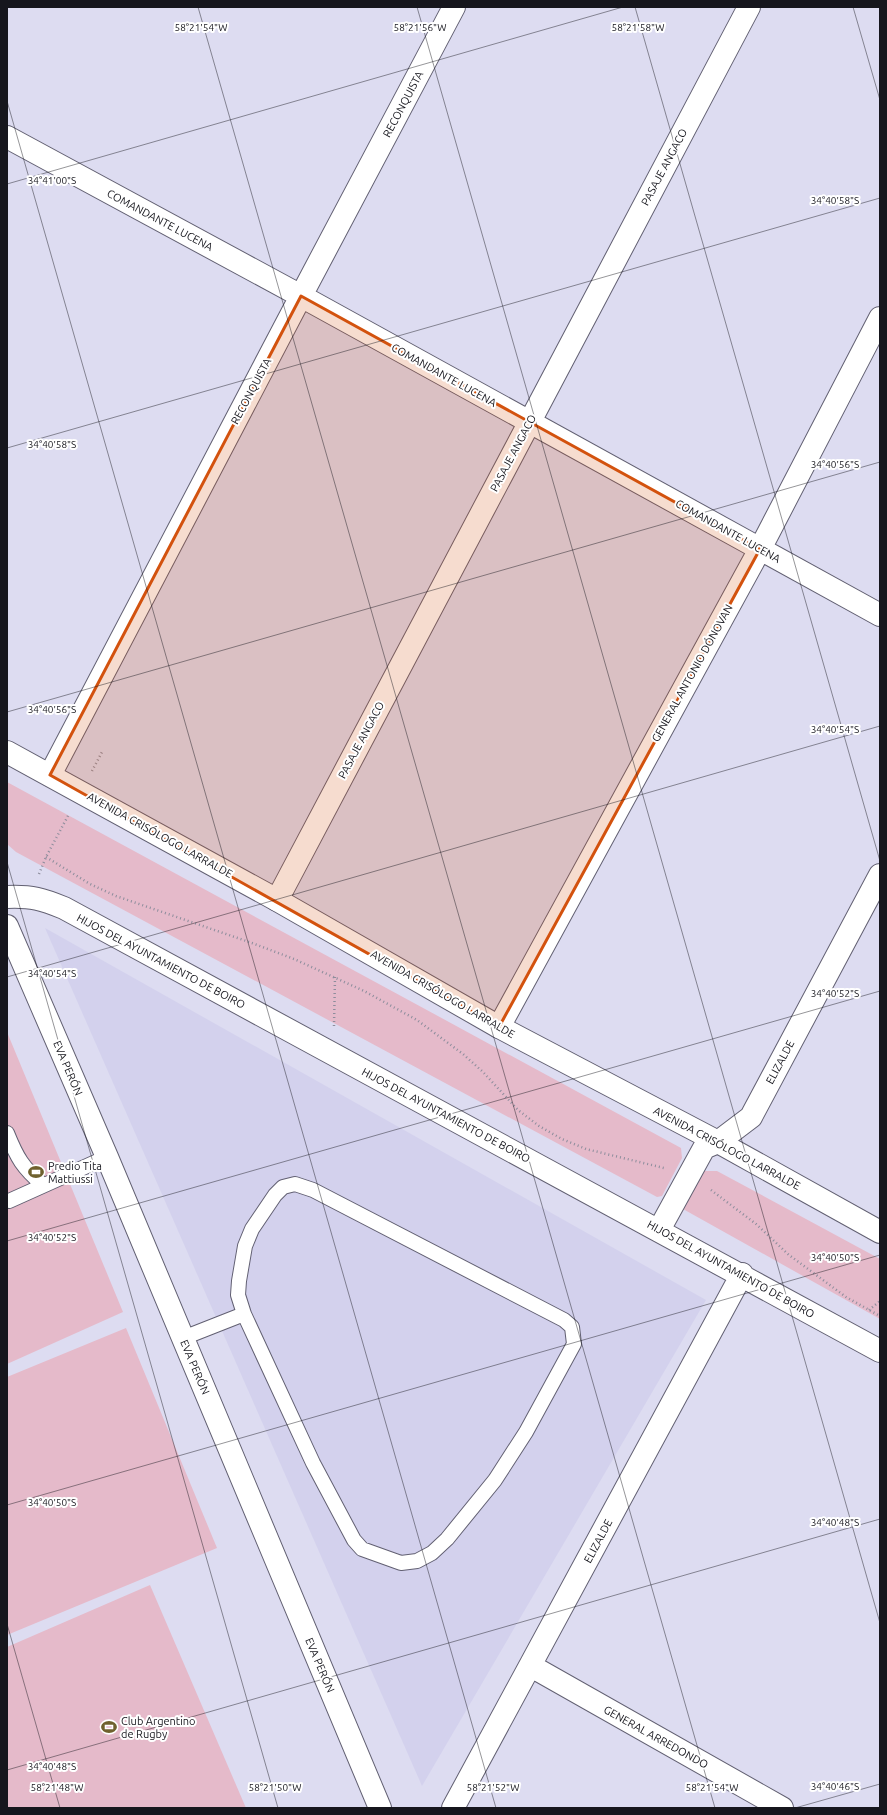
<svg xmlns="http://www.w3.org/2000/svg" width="887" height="1815" viewBox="0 0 887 1815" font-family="Ubuntu,sans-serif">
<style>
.built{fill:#d3d1ed}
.green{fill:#e5baca}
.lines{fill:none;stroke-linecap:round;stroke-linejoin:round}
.service-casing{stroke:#626072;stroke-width:16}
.minor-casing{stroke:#626072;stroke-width:24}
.secondary-casing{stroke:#626072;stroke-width:24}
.path{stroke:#8d8d9c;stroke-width:2.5;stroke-dasharray:1 3;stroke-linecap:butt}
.service{stroke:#fff;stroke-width:14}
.minor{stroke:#fff;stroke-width:22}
.secondary{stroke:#fff;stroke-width:22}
.marked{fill:#d3520e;fill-opacity:0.2;stroke:#d3520e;stroke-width:3;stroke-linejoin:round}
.ticks{fill:none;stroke:#16161d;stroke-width:1;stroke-opacity:0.45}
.labels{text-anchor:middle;stroke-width:4;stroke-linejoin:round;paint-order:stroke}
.street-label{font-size:11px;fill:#16161d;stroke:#fff}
.poi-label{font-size:11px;fill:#16161d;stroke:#fff;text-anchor:start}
.ticks-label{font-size:10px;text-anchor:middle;fill:#16161d;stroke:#fff;stroke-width:4;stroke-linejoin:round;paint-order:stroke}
</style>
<rect width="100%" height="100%" fill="#dddcf1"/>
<path class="built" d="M45 928 706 1300 422 1786Z"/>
<path class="green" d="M7 782 681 1148 682 1158 662 1196 657 1197 16 852 7 844Z
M7 1032 123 1312 7 1364Z
M704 1171H717L880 1259V1319L683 1209 682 1204Z
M126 1328 217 1548 7 1635V1377Z
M150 1585 246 1808H7V1647Z"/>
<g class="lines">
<defs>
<path id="service" d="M7 1133C17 1158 23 1168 43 1185
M9 1201 107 1157
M183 1338 244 1314 313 1463 354 1540 362 1549 401 1563 417 1561 432 1553 447 1539 495 1480 526 1432 574 1344 572 1327 564 1320 313 1190 295 1184 283 1187 275 1195 252 1229 245 1246 239 1281 238 1295 244 1314"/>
<path id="minor" d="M7 137 301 296 880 615
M50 775 301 296 454 7
M7 897C32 896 42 899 64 908L880 1351
M277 900 749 7
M7 926 107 1157 380 1808
M499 1027 760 549 880 318
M659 1230 704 1148 718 1142 751 1117 880 875
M531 1666 782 1808
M453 1808 742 1274"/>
<path id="secondary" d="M7 752 277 900 499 1027 718 1142 880 1232"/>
</defs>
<use href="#service" class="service-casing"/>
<use href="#minor" class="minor-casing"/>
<use href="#secondary" class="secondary-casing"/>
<path class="path" d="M92 771 102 752
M46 857 90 884 116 896 252 943 294 959 364 991 417 1020 463 1054 483 1072 518 1110 539 1126 562 1139 586 1149 664 1168
M39 874 46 857 69 814
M334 1026 335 977
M711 1190 756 1224 789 1255 846 1297 880 1316
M869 1310 880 1301"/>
<use href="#service" class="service"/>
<use href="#minor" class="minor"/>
<use href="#secondary" class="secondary"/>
</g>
<path class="marked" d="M301 296 760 549 499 1027 50 775Z"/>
<path class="ticks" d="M198 7 715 1808M417 7 880 1623M635 7 880 861M853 7 880 100M7 101 496 1808M7 184 623 7M7 448 880 198M7 712 880 462M7 862 278 1808M7 977 880 726M7 1241 880 991M7 1505 880 1255M7 1624 60 1808M7 1770 880 1519M795 1808 880 1784"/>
<defs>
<symbol id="stadium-bare" viewBox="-9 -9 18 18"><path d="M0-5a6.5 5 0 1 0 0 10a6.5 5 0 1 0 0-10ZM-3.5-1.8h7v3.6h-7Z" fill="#6f612e" stroke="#fff" stroke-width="2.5" paint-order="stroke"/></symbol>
</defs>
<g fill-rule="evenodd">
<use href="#stadium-bare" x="25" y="1161" width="22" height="22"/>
<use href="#stadium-bare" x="98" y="1716" width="22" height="22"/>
</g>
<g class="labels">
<g class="street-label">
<text transform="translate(403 104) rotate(-62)" y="4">RECONQUISTA</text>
<text transform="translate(664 167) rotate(-62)" y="4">PASAJE ANGACO</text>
<text transform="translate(160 220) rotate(28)" y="4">COMANDANTE LUCENA</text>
<text transform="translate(444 375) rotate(29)" y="4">COMANDANTE LUCENA</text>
<text transform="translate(251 391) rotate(-62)" y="4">RECONQUISTA</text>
<text transform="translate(513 453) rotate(-62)" y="4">PASAJE ANGACO</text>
<text transform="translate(728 531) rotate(29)" y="4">COMANDANTE LUCENA</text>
<text transform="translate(692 673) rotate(-61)" y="4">GENERAL ANTONIO DÓNOVAN</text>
<text transform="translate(361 740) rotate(-62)" y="4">PASAJE ANGACO</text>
<text transform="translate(160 835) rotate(29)" y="4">AVENIDA CRISÓLOGO LARRALDE</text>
<text transform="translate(161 961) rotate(28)" y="4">HIJOS DEL AYUNTAMIENTO DE BOIRO</text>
<text transform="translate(443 994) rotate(30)" y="4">AVENIDA CRISÓLOGO LARRALDE</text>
<text transform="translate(780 1062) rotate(-62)" y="4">ELIZALDE</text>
<text transform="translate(68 1068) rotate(67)" y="4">EVA PERÓN</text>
<text transform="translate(446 1115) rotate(28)" y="4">HIJOS DEL AYUNTAMIENTO DE BOIRO</text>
<text transform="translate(727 1148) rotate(28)" y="4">AVENIDA CRISÓLOGO LARRALDE</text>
<text transform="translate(731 1269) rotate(29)" y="4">HIJOS DEL AYUNTAMIENTO DE BOIRO</text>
<text transform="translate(195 1367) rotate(67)" y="4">EVA PERÓN</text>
<text transform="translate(598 1541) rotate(-62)" y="4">ELIZALDE</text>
<text transform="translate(320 1665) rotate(67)" y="4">EVA PERÓN</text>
<text transform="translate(656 1737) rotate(29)" y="4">GENERAL ARREDONDO</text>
</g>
<g class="poi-label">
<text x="48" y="1170">Predio Tita<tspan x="48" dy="13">Mattiussi</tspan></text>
<text x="121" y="1725">Club Argentino<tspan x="121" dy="13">de Rugby</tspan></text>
</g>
</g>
<g class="ticks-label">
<text x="201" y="31">58°21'54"W</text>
<text x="420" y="31">58°21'56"W</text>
<text x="638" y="31">58°21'58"W</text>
<text x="52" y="184">34°41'00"S</text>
<text x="835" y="204">34°40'58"S</text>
<text x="52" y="448">34°40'58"S</text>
<text x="835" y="468">34°40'56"S</text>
<text x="52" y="713">34°40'56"S</text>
<text x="835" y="733">34°40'54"S</text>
<text x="52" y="977">34°40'54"S</text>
<text x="835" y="997">34°40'52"S</text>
<text x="52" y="1241">34°40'52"S</text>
<text x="835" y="1261">34°40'50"S</text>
<text x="52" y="1506">34°40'50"S</text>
<text x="835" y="1526">34°40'48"S</text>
<text x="52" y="1770">34°40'48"S</text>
<text x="835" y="1790">34°40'46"S</text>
<text x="57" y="1791">58°21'48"W</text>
<text x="275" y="1791">58°21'50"W</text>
<text x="493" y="1791">58°21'52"W</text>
<text x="712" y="1791">58°21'54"W</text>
</g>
<rect width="887" height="1815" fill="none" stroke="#16161d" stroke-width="16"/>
</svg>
